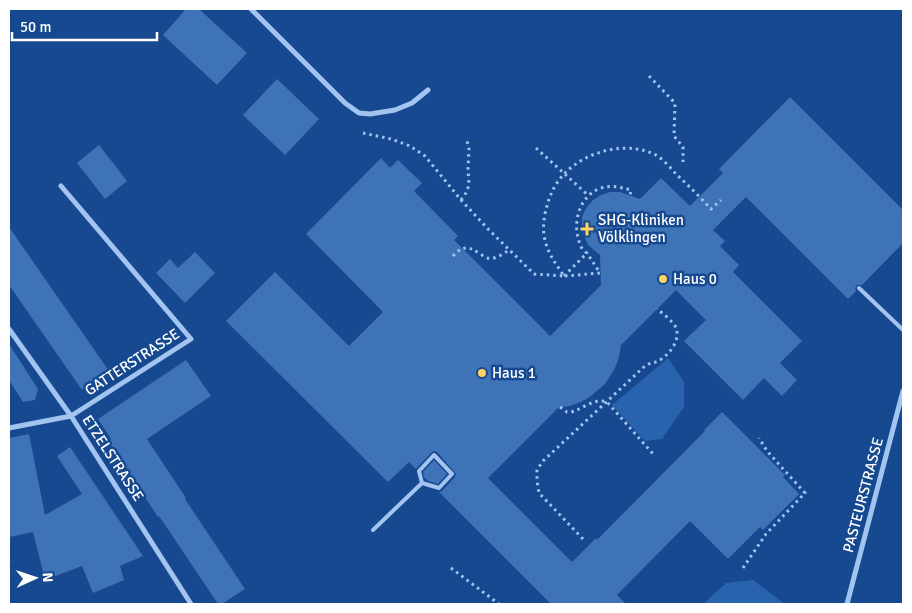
<svg xmlns="http://www.w3.org/2000/svg" width="912" height="613" viewBox="0 0 912 613" font-family="Signika,sans-serif">
<style>
.green{fill:#2963ad}
.building{fill:#3f73b8}
.lines{fill:none;stroke-linecap:round;stroke-linejoin:round}
.path{stroke:#a3c4f0;stroke-width:3;stroke-dasharray:2.5 4;stroke-linecap:butt}
.lane{stroke:#a3c4f0;stroke-width:4}
.street{stroke:#a3c4f0;stroke-width:5}
.poi-dot{fill:#ffd461;stroke:#16498f;stroke-width:2}
.labels{text-anchor:middle;stroke-width:5;stroke-linejoin:round;paint-order:stroke}
.poi-label{font-size:15px;fill:#fff;stroke:#16498f;text-anchor:start}
.street-label{font-size:15px;fill:#fff;stroke:#16498f}
</style>
<rect width="100%" height="100%" fill="#16498f"/>
<path class="green" d="M668 358 684 382V407L662 439 645 441 612 405Z
M753 580 785 604H703L726 583Z"/>
<path class="building" d="M186 9H199L247 53 217 85 163 35Z
M277 79 319 119 285 155 243 115Z
M790 97 903 210V243L862 285H857L855 288 856 291 848 299 746 197 713 230 725 241 720 246 739 265 733 272 802 341 780 363 797 380 782 396 764 378 743 400 684 341 706 320 676 290 621 345 619 357 615 368 605 384 591 396 581 402 570 406 558 408 488 478 572 562 596 538 597 540 705 431 704 430 722 412 785 475 783 477 799 494 763 530 760 527 728 559 690 521 617 595 626 604H551L439 492 442 491 455 477 456 474 437 452 434 451 432 452 416 469 409 462 388 482 226 321 275 272 349 346 383 312 306 234 381 158 390 168 398 160 422 183 414 191 458 236 454 240 550 336 601 285 600 255 588 245 584 236 582 227V217L586 208 593 200 601 195 610 192H620L640 199 661 178 690 206 723 173 719 169Z
M99 145 127 181 105 199 77 163Z
M9 227 109 371 82 390 9 285Z
M195 252 215 273 185 303 156 273 170 259 178 268Z
M9 344 38 389 35 400 23 402 9 380Z
M186 360 211 396 147 439 186 498 185 499 245 589 222 604H218L159 516 158 517 108 441 111 439 98 419Z
M29 434 45 515 82 494 57 456 70 447 143 556 120 566 124 580 93 593 82 566 45 580 33 532 9 537V438Z
M434 460 447 474 438 484 428 481 424 477 423 472Z"/>
<g class="lines">
<path class="path" d="M649 76 675 103 674 136 683 147V162
M363 133 391 139 410 146 425 156 461 200 489 230 534 274 564 276C556 264 548 254 545 240 542 229 544 216 547 206 550 194 556 182 565 173 587 151 625 141 654 154 662 158 670 167 676 174 688 185 700 197 711 209L721 200
M536 148 589 196
M461 200 466 193 469 185 468 168 469 149 467 141
M453 256C463 245 469 246 480 254 481 254 486 258 487 258 495 260 503 254 509 250
M564 276 587 253C584 251 581 248 580 244 572 225 578 196 601 188 611 185 620 187 631 190L630 196
M565 276 600 273 587 253
M560 407C563 409 565 411 567 412 578 414 591 397 607 402L654 455
M583 539 539 493 537 481V470L543 461 646 365C650 363 654 363 658 361 668 356 681 341 676 328 674 322 662 313 657 309
M451 568 499 604
M743 568 766 534 805 493 767 451 759 438"/>
<path class="lane" d="M859 288 903 330
M434 455 452 474 439 488 422 483 419 471Z
M373 530 422 483"/>
<path class="street" d="M251 9 345 103 359 113 370 114 395 110 412 103 428 90
M9 329 71 416 191 604
M9 428 71 416 191 339 61 186
M847 604 903 391"/>
</g>
<g class="poi-dot">
<path d="M584.5 221.5h5v5h5v5h-5v5h-5v-5h-5v-5h5z"/>
<circle cx="663" cy="279" r="5"/>
<circle cx="482" cy="373" r="5"/>
</g>
<g class="labels">
<g class="poi-label">
<text x="598" y="225">SHG-Kliniken<tspan x="598" dy="17">Völklingen</tspan></text>
<text x="673" y="284">Haus 0</text>
<text x="492" y="378">Haus 1</text>
</g>
<g class="street-label">
<text transform="translate(132 362) rotate(-33)" y="5">GATTERSTRASSE</text>
<text transform="translate(113 458) rotate(57)" y="5">ETZELSTRASSE</text>
<text transform="translate(863 495) rotate(-75)" y="5">PASTEURSTRASSE</text>
</g>
</g>
<rect width="912" height="613" fill="none" stroke="#ffffff" stroke-width="20"/>
<g transform="translate(35 578) rotate(87)" stroke="#16498f" stroke-width="4" paint-order="stroke">
<path d="M0-4L9 19L0 12L-9 19Z" fill="#ffffff"/>
<text y="-8" font-size="14" font-weight="bold" text-anchor="middle" fill="#ffffff">N</text>
</g>
<path d="M12 32v8h145v-8" fill="none" stroke="#ffffff" stroke-width="2.5"/>
<text x="20" y="32" font-size="15" fill="#ffffff" stroke="#16498f" stroke-width="4" paint-order="stroke">50 m</text>
</svg>
